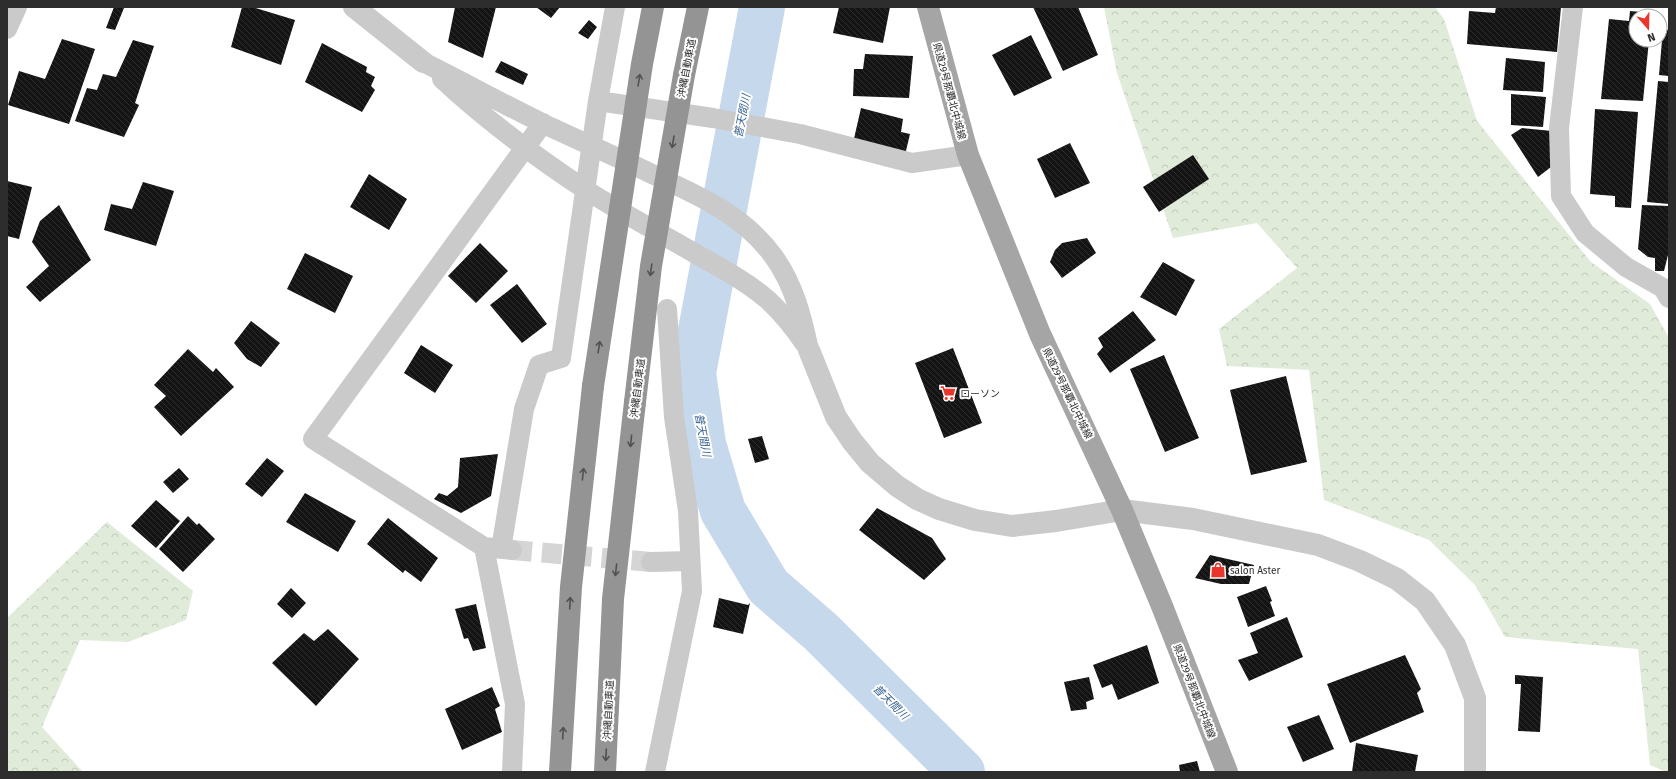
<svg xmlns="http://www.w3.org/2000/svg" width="1676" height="779" viewBox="0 0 1676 779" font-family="'Fira Sans','Noto Sans JP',sans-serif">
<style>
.forest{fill:url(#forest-crowns)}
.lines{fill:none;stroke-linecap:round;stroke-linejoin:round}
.river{stroke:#c6d8ec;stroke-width:46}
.building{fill:url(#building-back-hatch)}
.minor-tunnel{stroke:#d5d5d5;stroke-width:20;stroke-dasharray:20 10;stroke-linecap:butt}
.minor{stroke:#cacaca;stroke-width:20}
.tertiary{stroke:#cacaca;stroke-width:22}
.primary{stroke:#a5a5a5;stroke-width:22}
.motorway{stroke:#949494;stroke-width:22}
.motorway-bridge{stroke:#949494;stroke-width:22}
.oneway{stroke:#515151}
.labels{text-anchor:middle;stroke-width:4;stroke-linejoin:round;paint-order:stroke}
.street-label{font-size:10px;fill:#2d2d2d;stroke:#fff}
.poi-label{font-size:10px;fill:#2d2d2d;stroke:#fff;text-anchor:start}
.water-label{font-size:11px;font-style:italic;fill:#3a6491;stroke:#fff}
</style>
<defs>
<pattern id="forest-crowns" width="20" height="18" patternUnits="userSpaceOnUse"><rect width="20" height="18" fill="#e1ebda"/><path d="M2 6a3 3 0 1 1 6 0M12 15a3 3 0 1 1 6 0" fill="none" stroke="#c1cabb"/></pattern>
<pattern id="building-back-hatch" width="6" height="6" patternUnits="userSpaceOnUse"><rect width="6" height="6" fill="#141414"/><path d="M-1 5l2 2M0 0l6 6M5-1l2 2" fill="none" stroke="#2e2e2e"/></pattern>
</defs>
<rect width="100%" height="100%" fill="#fff"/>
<path class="forest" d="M1104 7H1435L1444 19 1477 121 1591 262 1650 304 1669 338V772H1666L1650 765 1638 649 1505 637 1475 585 1429 540 1324 500 1309 370 1227 366 1219 329 1297 268 1257 223 1173 238 1117 73Z
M107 522 193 591 186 620 128 642 80 640 42 727 83 772H7V618Z"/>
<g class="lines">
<path class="river" d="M762 7 693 373 703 444 723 511 768 586 821 632 962 772"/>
</g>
<path class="building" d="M114 7 124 8 115 30 106 28Z
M242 7H252L295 20 281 65 231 47Z
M455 7H496L483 58 448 42Z
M536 7H560L551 18Z
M839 7H890L883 43 833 33Z
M1033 7H1078L1098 55 1063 71Z
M1496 7H1561L1557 52 1467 44 1469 11 1495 13Z
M1630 11 1652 13 1651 16H1636V40H1649L1643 101 1601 99 1609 19 1629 21Z
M589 20 597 27 588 39 578 33Z
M1663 29 1669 30V76L1659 75Z
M1031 35 1052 78 1014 96 992 55Z
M62 39 95 49 69 124 8 105 19 71 45 79Z
M133 40 154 46 135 103 139 105 124 137 75 121 87 88 97 90 103 74 116 77Z
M322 43 367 67 366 72 375 77 371 86 375 90 362 112 305 82Z
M865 54 913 56 909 98 853 96 854 69H863Z
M1506 58 1545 62 1543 92 1503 90Z
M501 61 528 74 523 85 495 72Z
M1658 81 1669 82V204L1647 202Z
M1511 94 1546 97 1543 127 1511 125Z
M861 108 903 119 901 132 910 134 905 155 853 143Z
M1595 109 1638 112 1631 208 1615 207V196L1590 194Z
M1522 128 1552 131 1551 167 1538 177 1511 135Z
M1070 143 1090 183 1055 198 1037 159Z
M1193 155 1209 179 1159 212 1143 187Z
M369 174 407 199 389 230 350 207Z
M7 181 32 187 19 239 7 236Z
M143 182 174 191 156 246 104 230 111 204 132 209Z
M59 205 91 260 40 302 26 287 49 266 32 242 40 221Z
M1642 205 1669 206 1668 255 1664 271H1655V258L1648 257 1638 249Z
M1087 238 1096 253 1062 278 1050 262 1055 250 1062 243Z
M480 243 508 271 476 303 448 276Z
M305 253 353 276 335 313 287 289Z
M1163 262 1195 280 1176 316 1140 297Z
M517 284 547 324 522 343 490 305Z
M1133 311 1156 340 1110 373 1097 354 1103 347 1098 338Z
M251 321 280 343 261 367 247 359 234 343Z
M421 345 453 365 435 393 404 373Z
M953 348 982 423 944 438 915 363Z
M188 349 213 372 216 368 234 387 181 436 154 407 166 396 154 385Z
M1164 355 1199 438 1165 452 1130 369Z
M1286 376 1307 462 1251 475 1230 390Z
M762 436 769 459 755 463 748 439Z
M498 454 491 496 461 513 434 499 439 493 447 496 458 487 460 458Z
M267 458 284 471 262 497 245 484Z
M179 468 189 479 173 493 163 482Z
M305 493 356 521 338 552 286 522Z
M156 500 180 521 156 548 131 526Z
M877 508 932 538 946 559 924 580 859 530Z
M188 516 197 525 199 523 215 539 183 572 159 549Z
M388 518 438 558 421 582 405 570 403 573 367 544Z
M1210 555 1254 565 1249 584H1221L1195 578Z
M1266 586 1272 601 1270 602 1275 616 1248 627 1237 597Z
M291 588 306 603 292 618 277 604Z
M719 598 748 605 750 603 743 634 713 627Z
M476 604 486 648 473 651 468 638 464 639 455 609Z
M1287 617 1303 657 1249 681 1238 660 1258 653 1250 633Z
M328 629 359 659 316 706 272 663 304 633 314 641Z
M1147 645 1159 683 1118 700 1112 684 1102 688 1093 665Z
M1405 655 1421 689 1417 693 1424 712 1350 743 1327 684Z
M1515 675 1543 677 1540 732 1518 731 1521 684H1515Z
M1089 677 1094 699 1086 702 1087 709 1071 711 1064 682Z
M492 687 500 706 495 709 502 732 462 750 445 709Z
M1319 715 1334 749 1303 762 1287 727Z
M1356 743 1418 755 1415 772H1352Z
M1197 761 1200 772H1180L1179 765Z"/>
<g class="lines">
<path class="minor-tunnel" d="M512 550 651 562"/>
<path class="minor" d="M1573 7 1559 128 1561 196 1585 233 1626 267 1663 288 1669 298
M7 29 17 7
M423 62C463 82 503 104 544 124 580 141 617 157 654 175 698 195 745 216 774 257 794 285 802 317 809 350
M442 79C486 120 536 157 586 190 622 213 660 233 696 254 721 268 746 281 768 300 782 313 794 328 805 344
M598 101 713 118 800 134 912 163 968 155
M484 547 515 704 512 772
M501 549 524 409 539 365 561 358 598 101 615 7
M512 550 484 547 313 439 543 123
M651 562 690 561
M655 772 692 591 688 511 674 417 667 309"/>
<path class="tertiary" d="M354 7 423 62
M809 350 836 417 852 441 870 463 897 486 917 499 939 509 975 520 1012 526 1056 521 1122 510 1193 519 1318 545 1360 561 1397 579 1425 601 1455 645 1475 698V772"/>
<path class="primary" d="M928 7 968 155 1040 334 1122 510 1162 606 1227 772"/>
<path class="motorway" d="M560 772 571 587 593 386
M605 772 613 599 635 402"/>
<path class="motorway-bridge" d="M593 386 642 64 653 7
M635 402 651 266 684 75 698 7"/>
</g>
<defs><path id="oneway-shaft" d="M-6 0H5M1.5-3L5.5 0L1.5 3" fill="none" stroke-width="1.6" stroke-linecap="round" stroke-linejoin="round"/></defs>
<g class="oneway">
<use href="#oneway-shaft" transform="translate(639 80) rotate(-81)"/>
<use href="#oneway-shaft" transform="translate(673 142) rotate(100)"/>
<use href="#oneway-shaft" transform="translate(651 270) rotate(98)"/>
<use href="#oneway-shaft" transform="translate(599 347) rotate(-81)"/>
<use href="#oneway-shaft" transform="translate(631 441) rotate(96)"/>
<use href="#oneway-shaft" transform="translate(583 474) rotate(-84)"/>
<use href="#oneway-shaft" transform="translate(616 570) rotate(96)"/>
<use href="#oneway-shaft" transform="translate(570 603) rotate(-87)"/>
<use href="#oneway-shaft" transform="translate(563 733) rotate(-87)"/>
<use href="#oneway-shaft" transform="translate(606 755) rotate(93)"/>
</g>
<defs>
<symbol id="supermarket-bare" viewBox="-9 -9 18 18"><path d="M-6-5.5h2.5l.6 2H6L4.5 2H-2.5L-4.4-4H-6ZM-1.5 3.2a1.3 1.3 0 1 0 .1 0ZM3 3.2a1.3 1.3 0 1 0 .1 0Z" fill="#e9352b" stroke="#fff" stroke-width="2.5" paint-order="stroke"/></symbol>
<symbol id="shop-bare" viewBox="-9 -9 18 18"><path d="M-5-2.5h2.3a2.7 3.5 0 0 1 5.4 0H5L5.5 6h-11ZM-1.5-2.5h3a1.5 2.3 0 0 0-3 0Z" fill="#e9352b" stroke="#fff" stroke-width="2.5" paint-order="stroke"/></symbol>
</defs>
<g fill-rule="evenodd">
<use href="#supermarket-bare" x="937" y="382" width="22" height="22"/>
<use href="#shop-bare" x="1207" y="559" width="22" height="22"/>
</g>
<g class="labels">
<g class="street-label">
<text transform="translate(686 68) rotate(-79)" y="4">沖縄自動車道</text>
<text transform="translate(950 91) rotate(75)" y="4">県道29号那覇北中城線</text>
<text transform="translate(637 388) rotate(-83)" y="4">沖縄自動車道</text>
<text transform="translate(1068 393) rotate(64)" y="4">県道29号那覇北中城線</text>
<text transform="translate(1195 691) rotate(69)" y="4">県道29号那覇北中城線</text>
<text transform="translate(608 710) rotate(-87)" y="4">沖縄自動車道</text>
</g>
<g class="poi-label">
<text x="960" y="397">ローソン</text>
<text x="1230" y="574">salon Aster</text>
</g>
<g class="water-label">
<text transform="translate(742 116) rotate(-79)" y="4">普天間川</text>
<text transform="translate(703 435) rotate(79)" y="4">普天間川</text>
<text transform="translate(891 702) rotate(45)" y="4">普天間川</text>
</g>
</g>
<rect width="1676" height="779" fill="none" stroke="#2d2d2d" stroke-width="16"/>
<g transform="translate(1648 28) rotate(160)"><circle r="19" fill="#ffffff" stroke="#ababab"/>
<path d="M0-3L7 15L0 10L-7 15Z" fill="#e9352b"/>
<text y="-6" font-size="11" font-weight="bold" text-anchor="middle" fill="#2d2d2d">N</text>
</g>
</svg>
